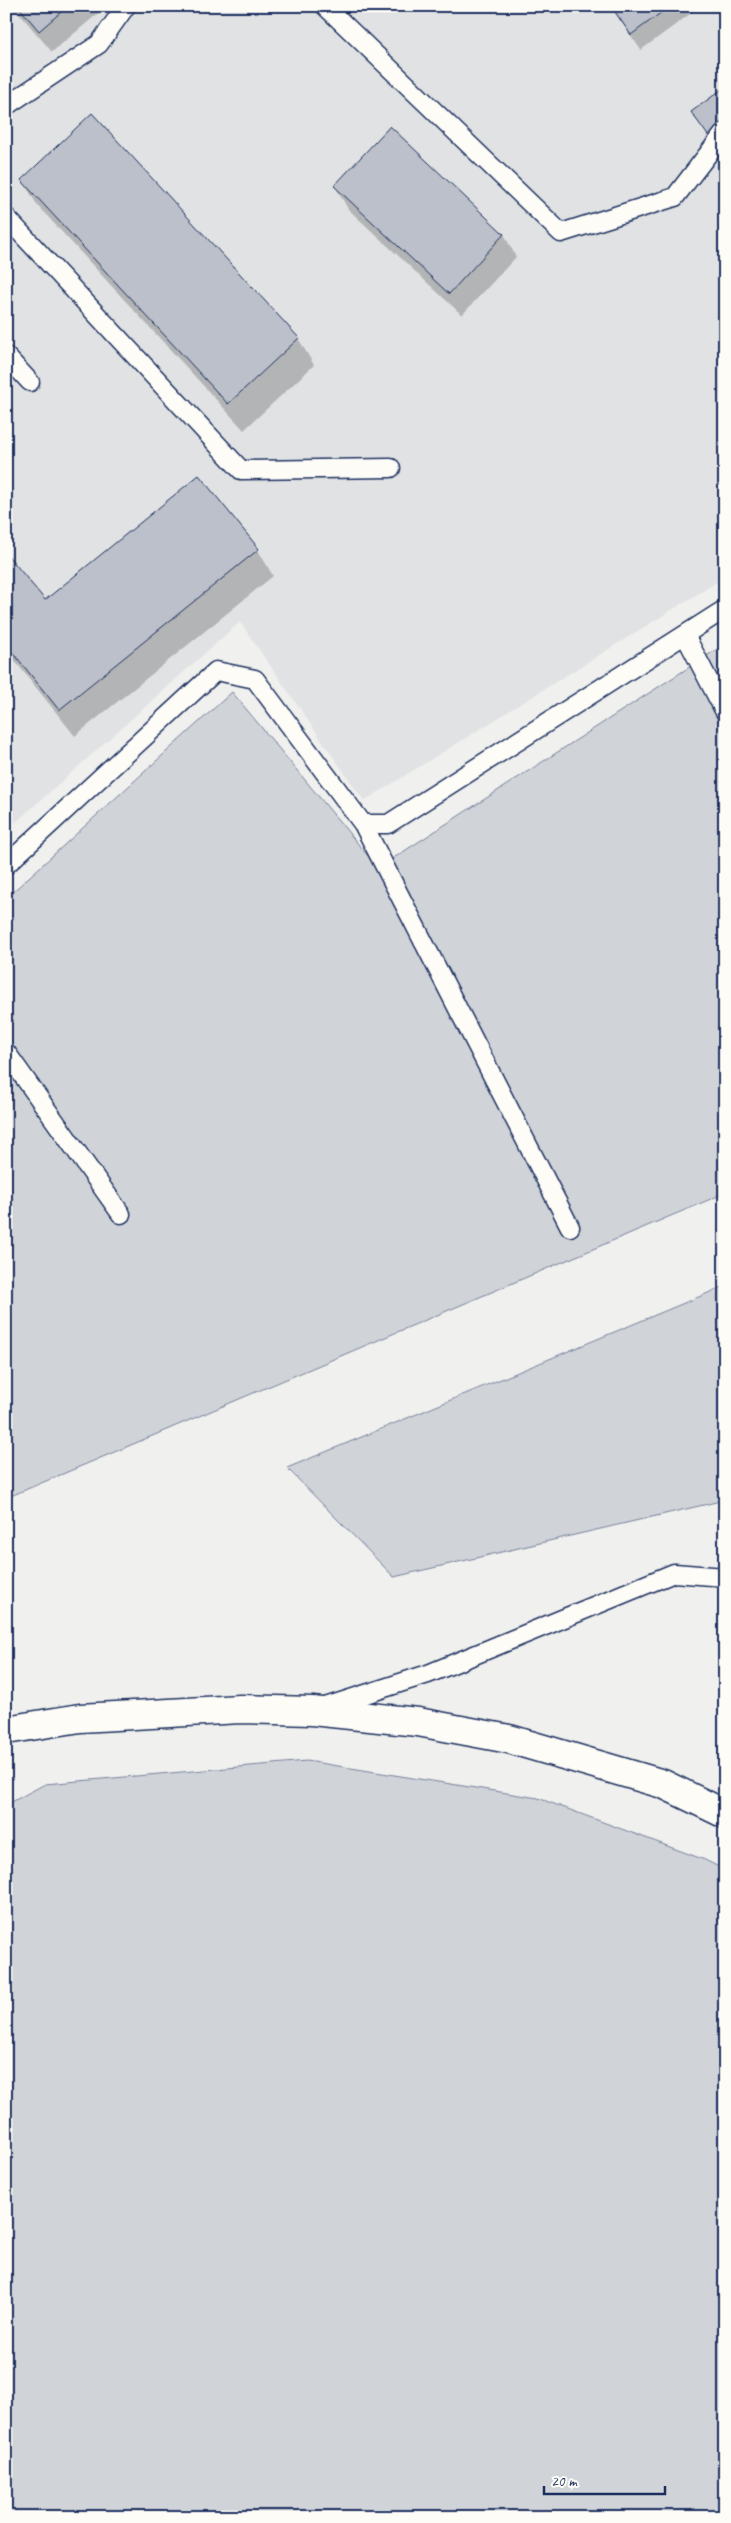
<svg xmlns="http://www.w3.org/2000/svg" width="731" height="2523" viewBox="0 0 731 2523" font-family="Caveat,sans-serif">
<style>
.built{fill:#e0e2e3}
.green{fill:#d0d3d8;stroke:#76819b}
.shadow{fill:#0003}
.building{fill:#bbc0ca;stroke:#1b2f5e}
.lines{fill:none;stroke-linecap:round;stroke-linejoin:round}
.lane-casing{stroke:#1b2f5e;stroke-width:21}
.primary-casing{stroke:#1b2f5e;stroke-width:31}
.lane{stroke:#fdfcf7;stroke-width:18}
.primary{stroke:#fdfcf7;stroke-width:28}
</style>
<rect width="100%" height="100%" fill="#f0f0ee"/>
<filter id="ink" filterUnits="userSpaceOnUse"><feTurbulence type="fractalNoise" baseFrequency=".02" numOctaves="2"/><feDisplacementMap in="SourceGraphic" scale="10" xChannelSelector="R" yChannelSelector="G"/><feConvolveMatrix kernelMatrix="1 2 1 2 8 2 1 2 1" color-interpolation-filters="sRGB"/></filter>
<g filter="url(#ink)">
<path class="built" d="M6 6H725V577L364 801 240 622 6 831Z"/>
<path class="green" d="M725 644V1193L6 1498V898L232 692 378 868Z
M725 1286V1500L394 1577 287 1468Z
M307 1761 538 1798 705 1860 725 1870V2517H6V1805L45 1784Z"/>
<path class="shadow" d="M13 6H107L52 52Z
M610 6H701L641 50Z
M725 89V161L692 112Z
M22 180 298 338 314 365 244 430 38 206Z
M335 186 504 234 516 257 462 315 348 209Z
M6 417 11 425 6 430Z
M258 550 273 576 75 736 6 650V555L44 602Z"/>
<path class="building" d="M18 6H68L39 31Z
M611 6H670L631 35Z
M725 87V159L691 112Z
M92 113 299 338 228 404 21 180Z
M390 126 504 234 449 294 334 186Z
M199 475 259 549 59 710 6 644V553L45 600Z"/>
<g class="lines">
<defs>
<path id="lane" d="M325 6 561 233 675 197 725 132
M6 106 99 44 126 6
M6 217 241 470 391 468
M6 356 30 382
M685 635 725 712
M363 824 570 1227
M6 865 216 671 255 679 363 824H388L725 609
M6 1052 121 1214
M322 1708 428 1674 674 1573 725 1577"/>
<path id="primary" d="M6 1730 80 1718 240 1709 312 1711 418 1722 509 1739 663 1784 725 1814"/>
</defs>
<use href="#lane" class="lane-casing"/>
<use href="#primary" class="primary-casing"/>
<use href="#lane" class="lane"/>
<use href="#primary" class="primary"/>
</g>
</g>
<rect width="731" height="2523" fill="none" stroke="#fdfcf7" stroke-width="25"/>
<rect x="12" y="12" width="706" height="2498" fill="none" stroke="#1b2f5e" stroke-width="2" filter="url(#ink)"/>
<path d="M544 2486v8h121v-8" fill="none" stroke="#1b2f5e" stroke-width="2.5"/>
<text x="551" y="2486" font-size="15" fill="#1b2f5e" stroke="#fdfcf7" stroke-width="4" paint-order="stroke">20 m</text>
</svg>
